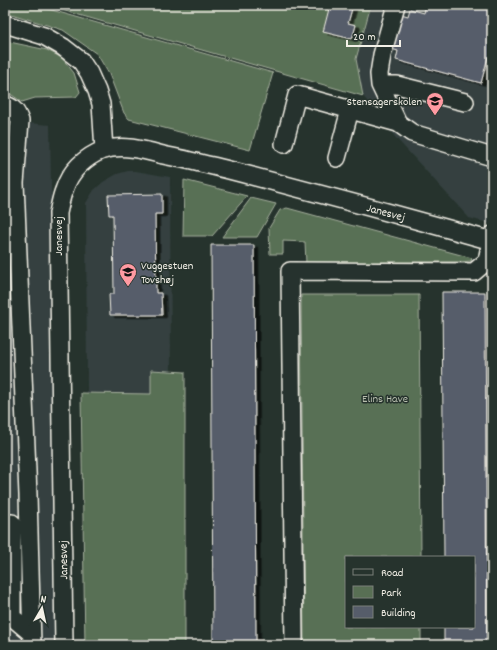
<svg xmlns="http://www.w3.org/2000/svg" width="497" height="650" viewBox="0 0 497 650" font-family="Dekko,sans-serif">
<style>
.built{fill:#34403f}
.green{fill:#586f54;stroke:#a6b09e}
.building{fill:#565d6a;stroke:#f4f1e8;filter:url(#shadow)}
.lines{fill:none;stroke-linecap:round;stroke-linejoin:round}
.minor-casing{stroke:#f4f1e8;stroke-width:20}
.minor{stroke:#26332d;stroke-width:17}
.labels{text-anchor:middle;stroke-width:3;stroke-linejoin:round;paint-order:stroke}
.poi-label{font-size:12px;fill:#f4f1e8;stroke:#26332d;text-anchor:end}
.street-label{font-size:12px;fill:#f4f1e8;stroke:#26332d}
.park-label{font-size:12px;fill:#b6bdad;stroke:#26332d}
</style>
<defs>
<filter id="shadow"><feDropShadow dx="4.5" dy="2.5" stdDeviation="0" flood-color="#0009"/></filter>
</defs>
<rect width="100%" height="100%" fill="#26332d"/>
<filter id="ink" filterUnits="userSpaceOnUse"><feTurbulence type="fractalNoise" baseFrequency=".025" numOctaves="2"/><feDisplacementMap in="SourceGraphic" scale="8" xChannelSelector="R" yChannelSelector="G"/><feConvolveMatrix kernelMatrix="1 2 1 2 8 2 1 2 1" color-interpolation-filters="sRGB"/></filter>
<g filter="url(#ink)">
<path class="built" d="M371 5H492V224L469 218 395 137 363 96 356 59Z
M5 121 50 125 59 645H5Z
M128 171H136L170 177 171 372 151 371V394L87 393 86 203 94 190 103 182 117 174Z"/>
<path class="green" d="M5 5H34L273 73 250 150 129 119 124 113 109 74 97 54 63 30 5 12Z
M44 5H371L356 59 363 96Z
M5 41 47 50 62 58 74 73 80 92 76 97 35 98 22 102 12 95 5 94Z
M184 180 247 196 212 236H183Z
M251 198 276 204 257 237H222Z
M287 208 472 258 471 261 458 262 306 263 305 242 283 241V254H270L269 228 280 210Z
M301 295H419L421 557H346V627H421V645H304Z
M151 370 185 372V645H85L81 393 151 394Z"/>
<path class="building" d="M330 5H353L348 23 356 25 352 39 323 32Z
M426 5H440L443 6 444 5H492V58L488 57 481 83 396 60 398 51 391 49 401 14 408 16 410 9 424 13Z
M162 194V214H155L156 293H161L162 315H110L109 294H114L113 215H109L108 195Z
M211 245H254L256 645H213Z
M442 292H485L487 645H444V627H474V557H444Z"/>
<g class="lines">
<defs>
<path id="minor" d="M396 5 382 55 379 74 380 85 398 123 412 133 492 157
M5 24 44 36 63 47 81 61 89 73 97 91 101 104 104 150
M380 85H397L465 102
M5 105C14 107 17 113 20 121L15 183 28 495 32 645
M284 144 297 95 398 123
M337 158 350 110
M5 523H12V617L31 633
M64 645 58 213C60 205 61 197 64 190 70 171 85 157 103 150 123 144 144 150 163 155 184 159 204 164 225 169 314 192 403 216 492 241
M294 645 290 271 474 272 487 261 492 235"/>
</defs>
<use href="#minor" class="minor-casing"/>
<use href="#minor" class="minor"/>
</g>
</g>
<defs>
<symbol id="school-pin" viewBox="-11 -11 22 30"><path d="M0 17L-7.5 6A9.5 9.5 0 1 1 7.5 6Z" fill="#ff9aa2" stroke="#26332d"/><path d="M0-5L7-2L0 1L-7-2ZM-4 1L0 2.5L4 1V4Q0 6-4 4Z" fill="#111"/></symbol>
</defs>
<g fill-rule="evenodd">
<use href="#school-pin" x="425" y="91" width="20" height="27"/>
<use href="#school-pin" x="118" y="262" width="20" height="27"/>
</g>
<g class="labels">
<g class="poi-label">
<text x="422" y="105">Stensagerskolen</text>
<text x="141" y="269" text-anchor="start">Vuggestuen<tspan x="141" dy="14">Tovshøj</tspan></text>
</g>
<g class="street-label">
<text transform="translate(386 212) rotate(15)" y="4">Janesvej</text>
<text transform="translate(58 236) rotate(-90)" y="4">Janesvej</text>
<text transform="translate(63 560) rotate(-91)" y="4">Janesvej</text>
</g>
<g class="park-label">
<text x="385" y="402">Elins Have</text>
</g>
</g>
<rect width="497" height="650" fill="none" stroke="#26332d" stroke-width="20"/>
<rect x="10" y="10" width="477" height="630" fill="none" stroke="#f4f1e8" stroke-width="1.5" filter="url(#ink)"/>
<rect x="345" y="556" width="130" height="72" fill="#26332d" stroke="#787f78"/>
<rect x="353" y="569" width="20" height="6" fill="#26332d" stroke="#787f78"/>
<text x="381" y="576" font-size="12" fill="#f4f1e8">Road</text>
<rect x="353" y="586" width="20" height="12" fill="#586f54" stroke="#787f78"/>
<text x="381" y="596" font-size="12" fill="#f4f1e8">Park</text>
<rect x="353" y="606" width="20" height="12" fill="#565d6a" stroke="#787f78"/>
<text x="381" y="616" font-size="12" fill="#f4f1e8">Building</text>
<g transform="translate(42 608) rotate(9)" stroke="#26332d" stroke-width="3" paint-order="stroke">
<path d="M0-3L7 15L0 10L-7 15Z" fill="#f4f1e8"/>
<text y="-6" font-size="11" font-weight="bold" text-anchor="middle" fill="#f4f1e8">N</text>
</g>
<path d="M347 40v6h53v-6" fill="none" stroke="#f4f1e8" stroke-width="2"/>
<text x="353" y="40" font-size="12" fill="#f4f1e8" stroke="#26332d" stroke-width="3" paint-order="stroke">20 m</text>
</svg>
